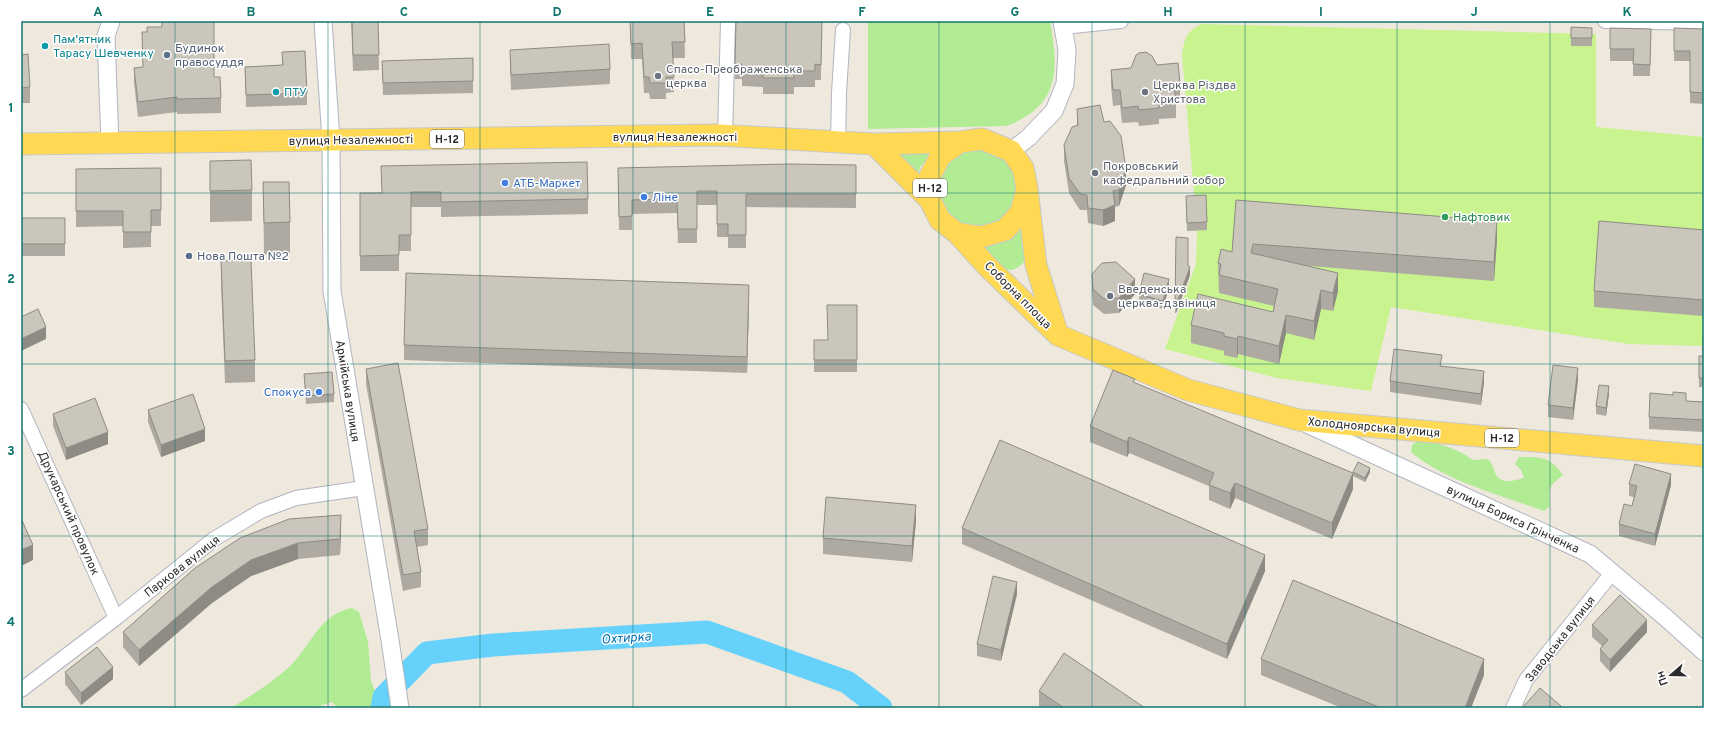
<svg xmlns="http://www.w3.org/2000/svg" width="1725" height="729" viewBox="0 0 1725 729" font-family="Overpass,sans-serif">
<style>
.green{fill:#b1eb94}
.pitch{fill:#c8f38f}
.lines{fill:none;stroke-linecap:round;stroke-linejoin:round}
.river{stroke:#66d2fc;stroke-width:23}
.minor-casing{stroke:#b1b4c1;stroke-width:16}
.tertiary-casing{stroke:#b1b4c1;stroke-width:19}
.primary-casing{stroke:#c8c8c8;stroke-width:23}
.minor{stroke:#fff;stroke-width:14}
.tertiary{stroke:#fff;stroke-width:17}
.primary{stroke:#ffd953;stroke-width:21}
.wall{fill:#aeaaa2}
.shaded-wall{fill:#8d8b84}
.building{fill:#cac6bc;stroke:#8d8b84}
.grid{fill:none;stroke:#0f766e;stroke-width:1;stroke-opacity:0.55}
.culture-dot{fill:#0f9aa8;stroke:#fff;stroke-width:1.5}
.service-dot{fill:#5c6f8a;stroke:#fff;stroke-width:1.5}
.worship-dot{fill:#6b7280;stroke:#fff;stroke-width:1.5}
.shop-dot{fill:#3f7fe0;stroke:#fff;stroke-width:1.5}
.leisure-dot{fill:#2e9e5b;stroke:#fff;stroke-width:1.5}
.labels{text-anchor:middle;stroke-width:3;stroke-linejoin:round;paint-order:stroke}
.shield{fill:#fff;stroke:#6b6b6b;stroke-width:1}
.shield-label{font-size:11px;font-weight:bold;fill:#2c2c2c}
.culture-label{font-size:12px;fill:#0d838f;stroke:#fff;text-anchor:start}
.service-label{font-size:12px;fill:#4e5e75;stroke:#fff;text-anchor:start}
.worship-label{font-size:12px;fill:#5b616d;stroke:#fff;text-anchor:start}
.street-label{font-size:12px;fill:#2c2c2c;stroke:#fff}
.shop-label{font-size:12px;fill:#366cbe;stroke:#fff;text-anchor:start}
.leisure-label{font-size:12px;fill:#27864d;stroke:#fff;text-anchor:start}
.water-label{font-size:13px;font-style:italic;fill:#006fad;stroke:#fff}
.neatline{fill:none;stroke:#0f766e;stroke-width:1.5}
.grid-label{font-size:13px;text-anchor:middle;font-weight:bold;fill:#0f766e}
</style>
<rect width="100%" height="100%" fill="#efe8dd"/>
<path class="green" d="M868 21H1050C1059 71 1060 106 1006 126L868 129Z
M982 148C989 151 1001 155 1006 160 1013 166 1017 179 1016 188 1009 246 930 236 940 176 940 173 952 156 955 154 960 151 976 149 982 148Z
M894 149H936L920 167 917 178Z
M1019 227H1022L1025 254 1024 262C1005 283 991 257 979 243Z
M1425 440C1443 445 1458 449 1473 460L1488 459C1492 463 1492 465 1494 470 1499 486 1513 481 1524 478L1521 470 1515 464 1519 457C1540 457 1550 456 1563 475 1549 486 1548 488 1550 506L1544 511C1503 496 1443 480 1411 452L1412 445 1418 441Z
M352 608 359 612 368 642 371 681 382 708H338L332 702 313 708H231C251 696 271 683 288 668 309 649 320 613 352 608Z"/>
<path class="pitch" d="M1201 24 1596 34V127L1704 137V346L1629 344 1391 307 1371 391 1277 378 1165 349 1196 264 1197 231H1187L1186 205 1195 204 1182 55C1185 38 1185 33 1201 24Z"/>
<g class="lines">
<path class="river" d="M382 708 384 697 427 653 493 645 707 632 847 682 881 708"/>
<defs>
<path id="minor" d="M1605 21 1704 23
M1063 27 1121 21
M725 136 728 21
M838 142 839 93 843 30
M21 409 116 618
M21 690 116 618 214 539 261 511 296 498 364 488
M1513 708 1526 680 1612 573"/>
<path id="tertiary" d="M323 21 331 140 332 291 390 640 400 708
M110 144 106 36 111 21
M1011 151 1028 138 1054 111 1065 84 1067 50 1062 21
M1307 424 1590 554 1665 617 1704 652"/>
<path id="primary" d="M21 144 718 135 874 144 960 142
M874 144 930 200
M1027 188 1021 212 1005 230 981 237 957 233 940 220 930 200V176L941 155 960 142 982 139 1011 151 1023 168 1027 188 1036 265 1057 332
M957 233 988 267 1058 335 1188 390 1299 420 1704 456"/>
</defs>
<use href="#minor" class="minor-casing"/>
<use href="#tertiary" class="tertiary-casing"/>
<use href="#primary" class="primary-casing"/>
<use href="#minor" class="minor"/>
<use href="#tertiary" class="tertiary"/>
<use href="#primary" class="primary"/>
</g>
<path class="wall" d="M161 21H214V77L221 98V113L177 114V112L138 117 134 83V68L143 67 147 32 162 27Z
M351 21H378L379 70 353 71Z
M630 21H684L685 58H673L674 92 666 93V99H650L649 93H644L642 59H631Z
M822 21 821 80H815V87H794V94H763V87L742 86V79H735V64Z
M1571 27 1592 28V46H1571Z
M1610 28 1651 29 1650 76H1633V61H1610Z
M1674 28 1704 29V104L1690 103V61H1674Z
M510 50 610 69V84L511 90 510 66Z
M282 52 307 93V105L246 107 245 67 282 65Z
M21 55 30 87V103H21Z
M382 61 473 81V93L383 95Z
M1157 65 1180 83V99H1176V118L1159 119V124L1139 126 1138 122 1122 123 1120 105 1113 106 1111 86V70Z
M1077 109 1104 122 1126 185 1119 206 1115 207V221L1103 226 1088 223 1087 210H1080L1069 193 1064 161V145L1077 126Z
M210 161 252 190V221L210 222Z
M856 165V208L746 207V248H728V237H717V205H697V243H678L677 213 632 214V230H619L618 168Z
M381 166 588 199V214L441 217V207H411V251H399V271H360V193H382Z
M161 168V226H151V247L123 248V226L76 227V169Z
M263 182 290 222V253L264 254Z
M1186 196 1207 222V230L1187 231Z
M1236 200 1497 239 1494 281 1310 266 1338 291 1333 311 1321 309 1314 340 1286 333 1279 364 1238 354 1237 358 1224 355V351L1191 343V325L1273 312 1274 306 1219 293 1218 263 1232 252Z
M21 218H65V256H21Z
M1704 230V316L1594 307V291Z
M1176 237 1188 266 1190 275 1176 313H1175Z
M221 261 255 360V382L225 383 221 284Z
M1092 274 1135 294 1119 313 1104 314 1093 305 1092 290Z
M1169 287 1163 309 1139 302V294Z
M749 301 747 373 404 360V345Z
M857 305V372H814V340H828Z
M1704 340V387H1699V356H1703Z
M1442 366 1484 382 1481 405 1390 392V381Z
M366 369 428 529V545L417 547 421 572V587L403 591 366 384Z
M304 374 334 394V402L306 404Z
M1578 380 1573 420 1548 417V405Z
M1135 383 1353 489 1332 539 1235 498 1230 509 1209 500V486L1129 453 1127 457 1090 442V426Z
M1609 394 1606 416 1596 414V406Z
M1686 401 1704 402V432L1649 429V417Z
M148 410 205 441 161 457 148 422Z
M53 414 108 444 66 460 53 426Z
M1353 472H1370L1365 482 1353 476Z
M1629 484 1671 485 1655 546 1619 536V524L1632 506 1634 497 1629 496Z
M916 521 912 562 823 554V538Z
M962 528 1265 571 1227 659 962 544Z
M341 530 340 555 298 559 251 576 212 603 139 666 123 647V632L195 568Z
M1017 594 1001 661 977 656V644Z
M1592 625 1647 632 1610 672 1600 661V649L1602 646 1592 637Z
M1261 659 1484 675 1471 708H1342L1261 675Z
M65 672 113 679 81 705 65 684Z
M1039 691 1145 708H1041L1039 706Z"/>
<path class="shaded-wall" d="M1126 169V185L1119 206V190Z
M1115 205V221L1103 226V210Z
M1497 221V239L1494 281V262Z
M1190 267V275L1176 313V305Z
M1338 273V291L1333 311V293Z
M1135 279V294L1119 313V298Z
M1169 279V287L1163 309V301Z
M749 285V301L747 373V357Z
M1321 290V309L1314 340V321Z
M1286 315V333L1279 364V346Z
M46 327V339L21 351V339Z
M1238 336V354L1237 358V339Z
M1578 368V380L1573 420V408Z
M1484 371V382L1481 405V394Z
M1609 386V394L1606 416V408Z
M205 429V441L161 457V445Z
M108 432V444L66 460V448Z
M1129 437V453L1127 457V442Z
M1370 468V472L1365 482V478Z
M1353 473V489L1332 539V523Z
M1671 474V485L1655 546V534Z
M1235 483V498L1230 509V493Z
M916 505V521L912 562V546Z
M341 515V530L340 555V539Z
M298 543V559L251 576 212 603 139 666V650L212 587 251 560Z
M33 545V560L21 566V550Z
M1265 555V571L1227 659V644Z
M1017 582V594L1001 661V650Z
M1647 620V632L1610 672V660Z
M1484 659V675L1471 708H1465Z
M113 667V679L81 705V693Z"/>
<path class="building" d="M162 21H214V77H220L221 98 177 99V97L138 102 134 68 143 67 142 32H147V27H162Z
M352 21H378L379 55H353Z
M630 21H684L685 42H672L674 77H666V83H650L649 77H644L642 43 631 44Z
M736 21H822L821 65 815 64V71H794V78H763V71H742V64H735Z
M1571 27 1592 28V38H1571Z
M1610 28 1651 29 1650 65 1633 64 1634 49H1610Z
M1674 28 1704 29V93L1690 92V51H1674Z
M609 44 610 69 511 75 510 50Z
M305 51 307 93 246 95 245 67 283 65 282 52Z
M1146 52 1152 56 1157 65 1178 63 1180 83 1174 84 1176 102 1159 104V108L1139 110 1138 106 1122 108 1120 90H1113L1111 70 1131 68 1136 55 1139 53Z
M28 54 30 87 21 88V55Z
M473 58V81L383 83 382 61Z
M1100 105 1104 122 1110 121 1121 136 1126 169 1119 190 1113 191 1115 205 1103 210 1088 208 1087 195 1080 194 1069 178 1064 145 1072 127 1078 125 1077 109Z
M251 160 252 190 210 191V161Z
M587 162 588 199 441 202V192H411V235H399V255L360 256V193H382L381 166Z
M788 164 856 165V194H746V235H728V224H717V191H697V229H678L677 199 632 200V216L619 217 618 168Z
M161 168V210H151V232H123V211H76V169Z
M263 182H289L290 222 264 223Z
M1206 195 1207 222 1187 223 1186 196Z
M1236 200 1497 221 1494 262 1253 244 1251 253 1338 273 1333 293 1321 290 1314 321 1286 315 1279 346 1238 336 1237 339 1224 336V333L1191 325 1198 294 1273 312 1278 289 1219 275 1221 264 1218 263 1221 249 1232 252Z
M21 218H65V244H21Z
M1599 221 1704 230V300L1594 291Z
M1176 237 1188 238V266L1190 267 1176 305H1175Z
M251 260 255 360 225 361 221 261Z
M1116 262 1135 279 1119 298 1104 299 1093 289 1092 274 1102 263Z
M406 273 749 285 747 357 404 345Z
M1144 273 1169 279 1163 301 1139 294Z
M827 305H857V360H814V340H828Z
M38 309 46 327 21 339V317Z
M1703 340H1704V378H1699V356H1703Z
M1394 349 1442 355 1440 366 1484 371 1481 394 1390 381Z
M398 363 428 529 414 531 421 572 403 575 366 369Z
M1553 365 1578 368 1573 408 1548 405Z
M1113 370 1135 379 1133 382 1353 473 1332 523 1235 483 1230 493 1209 485 1214 473 1129 437 1127 442 1090 426Z
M332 372 334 394 306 396 304 374Z
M1599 385 1609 386 1606 408 1596 406Z
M1673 392 1686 393V401L1704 402V420L1649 417 1650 393 1673 395Z
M193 394 205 429 161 445 148 410Z
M95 398 108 432 66 448 53 414Z
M1000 440 1265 555 1227 644 962 528Z
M1358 462 1370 468 1365 478 1353 472Z
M1635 464 1671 474 1655 534 1619 524 1624 504 1632 506 1637 486 1629 484Z
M826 497 916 505 912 546 823 538Z
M341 515 340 539 298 543 251 560 212 587 139 650 123 632 195 568 240 538 289 519Z
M21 518 33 545 21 550Z
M993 576 1017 582 1001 650 977 644Z
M1293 580 1484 659 1465 708H1381L1261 659Z
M1620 595 1647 620 1610 660 1600 649 1608 640 1592 625Z
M97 647 113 667 81 693 65 672Z
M1064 653 1145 708H1064L1039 691Z
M1540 688 1561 706 1559 708H1522Z"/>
<path class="grid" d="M175 21V708M328 21V708M480 21V708M633 21V708M786 21V708M939 21V708M1092 21V708M1245 21V708M1397 21V708M1550 21V708M21 193H1704M21 364H1704M21 536H1704"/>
<g class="culture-dot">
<circle cx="45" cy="46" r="4"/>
<circle cx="276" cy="92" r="4"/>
</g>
<g class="service-dot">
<circle cx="167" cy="55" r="4"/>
<circle cx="189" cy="256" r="4"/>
</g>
<g class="worship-dot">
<circle cx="658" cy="76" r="4"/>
<circle cx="1145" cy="92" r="4"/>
<circle cx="1095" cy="173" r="4"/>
<circle cx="1110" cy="296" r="4"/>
</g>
<g class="shop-dot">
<circle cx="505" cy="183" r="4"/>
<circle cx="644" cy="197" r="4"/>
<circle cx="319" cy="392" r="4"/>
</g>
<circle class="leisure-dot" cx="1445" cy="217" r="4"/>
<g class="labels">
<g class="shield">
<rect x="430" y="130" width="34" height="18" rx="3"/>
<rect x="913" y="179" width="34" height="18" rx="3"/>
<rect x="1485" y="429" width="34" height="18" rx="3"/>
</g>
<g class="shield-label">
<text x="447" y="143">Н-12</text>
<text x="930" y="192">Н-12</text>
<text x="1502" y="442">Н-12</text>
</g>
<g class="culture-label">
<text x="53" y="43">Пам'ятник<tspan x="53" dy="14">Тарасу Шевченку</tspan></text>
<text x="284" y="96">ПТУ</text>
</g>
<g class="service-label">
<text x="175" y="52">Будинок<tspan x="175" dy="14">правосуддя</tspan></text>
<text x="197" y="260">Нова Пошта №2</text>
</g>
<g class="worship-label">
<text x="666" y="73">Спасо-Преображенська<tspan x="666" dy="14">церква</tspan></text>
<text x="1153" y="89">Церква Різдва<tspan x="1153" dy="14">Христова</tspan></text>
<text x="1103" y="170">Покровський<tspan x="1103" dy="14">кафедральний собор</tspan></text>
<text x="1118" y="293">Введенська<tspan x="1118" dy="14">церква-дзвіниця</tspan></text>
</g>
<g class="street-label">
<text x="675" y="141">вулиця Незалежності</text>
<text transform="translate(351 140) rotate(-1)" y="4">вулиця Незалежності</text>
<text transform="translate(1018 295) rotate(45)" y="4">Соборна площа</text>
<text transform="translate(348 391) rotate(81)" y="4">Армійська вулиця</text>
<text transform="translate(1374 427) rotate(5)" y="4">Холодноярська вулиця</text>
<text transform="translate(69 513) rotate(66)" y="4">Друкарський провулок</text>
<text transform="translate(1513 519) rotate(25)" y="4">вулиця Бориса Грінченка</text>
<text transform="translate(182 566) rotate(-38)" y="4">Паркова вулиця</text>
<text transform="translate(1560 639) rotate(-52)" y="4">Заводська вулиця</text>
</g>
<g class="shop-label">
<text x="513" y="187">АТБ-Маркет</text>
<text x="652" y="201">Ліне</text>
<text x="311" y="396" text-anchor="end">Спокуса</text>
</g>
<g class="leisure-label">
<text x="1453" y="221">Нафтовик</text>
</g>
<g class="water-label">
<text transform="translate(626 637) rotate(-4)" y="5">Охтирка</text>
</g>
</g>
<rect width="1725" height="729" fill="none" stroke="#ffffff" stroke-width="44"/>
<g transform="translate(1671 675) rotate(250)" stroke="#ffffff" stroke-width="3" paint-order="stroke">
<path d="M0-3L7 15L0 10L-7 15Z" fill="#2c2c2c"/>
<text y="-6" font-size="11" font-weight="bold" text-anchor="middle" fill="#2c2c2c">Пн</text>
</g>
<rect x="22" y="22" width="1681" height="685" class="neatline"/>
<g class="grid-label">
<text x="98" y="16">A</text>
<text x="251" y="16">B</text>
<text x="404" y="16">C</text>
<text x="557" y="16">D</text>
<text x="710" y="16">E</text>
<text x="862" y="16">F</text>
<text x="1015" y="16">G</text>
<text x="1168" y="16">H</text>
<text x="1321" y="16">I</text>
<text x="1474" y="16">J</text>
<text x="1627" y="16">K</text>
<text x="11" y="112">1</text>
<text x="11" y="283">2</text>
<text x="11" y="455">3</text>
<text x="11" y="626">4</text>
</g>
</svg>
